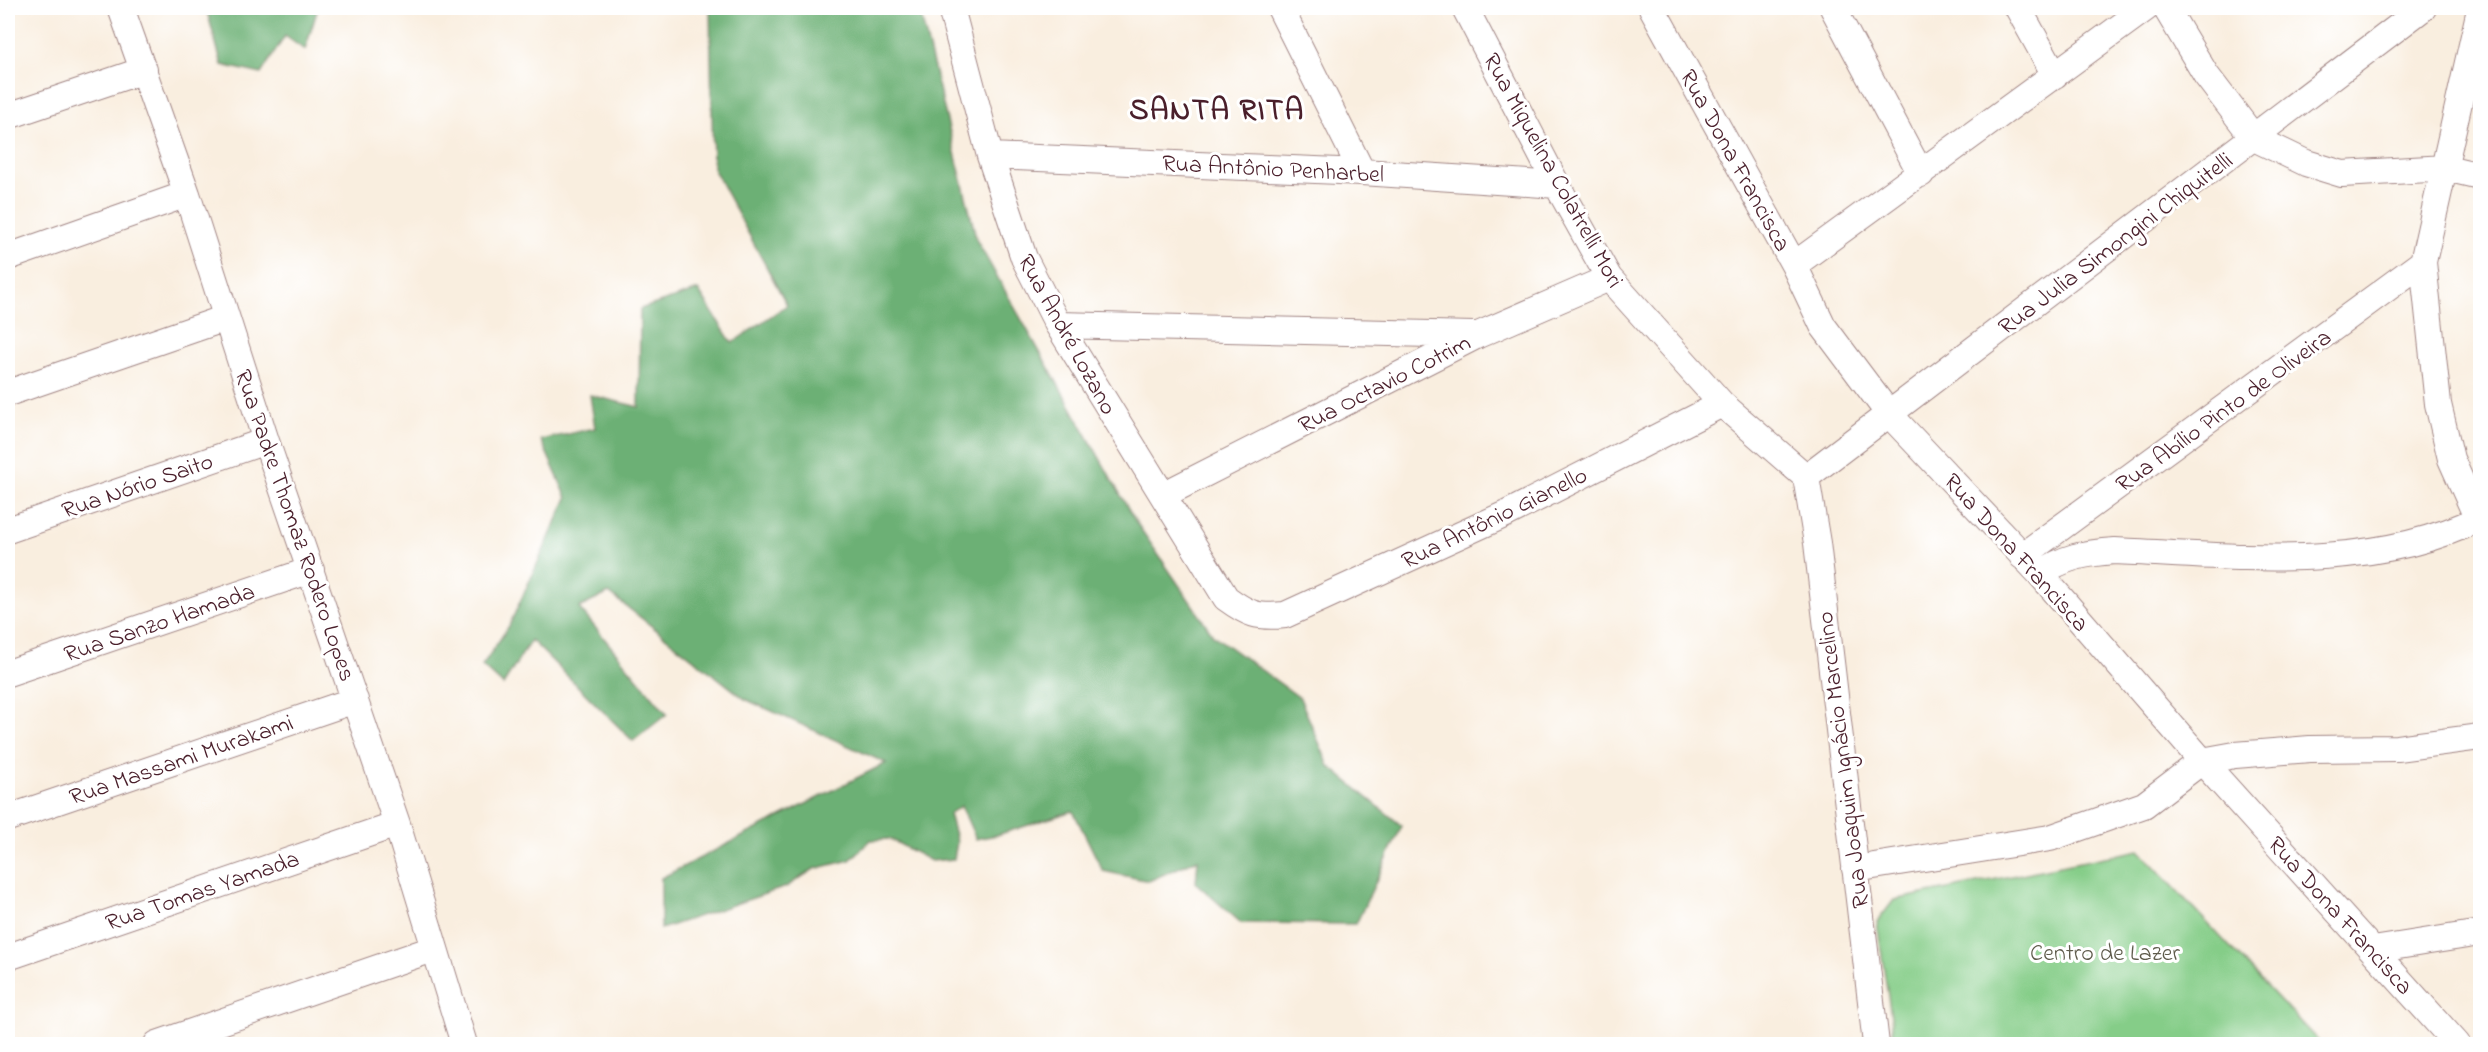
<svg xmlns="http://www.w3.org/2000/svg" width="2488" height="1052" viewBox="0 0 2488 1052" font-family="'Indie Flower',sans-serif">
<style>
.green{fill:#85cd88;stroke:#68765a;stroke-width:1.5}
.forest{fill:#6cb074;stroke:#5b6850;stroke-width:1.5}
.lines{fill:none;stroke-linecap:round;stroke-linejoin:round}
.minor-casing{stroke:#a28685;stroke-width:28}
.minor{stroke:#fff;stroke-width:26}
.labels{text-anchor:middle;stroke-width:6;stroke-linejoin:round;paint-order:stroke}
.street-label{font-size:24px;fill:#4a1f2b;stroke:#fff}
.park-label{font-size:24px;fill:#5f5c4c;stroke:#fff}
.district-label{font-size:30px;font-weight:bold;letter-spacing:1.5px;fill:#4a1f2b;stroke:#fff}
</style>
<rect width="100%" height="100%" fill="#fff"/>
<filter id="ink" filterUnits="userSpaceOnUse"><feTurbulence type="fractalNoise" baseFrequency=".0167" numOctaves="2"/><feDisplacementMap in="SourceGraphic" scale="12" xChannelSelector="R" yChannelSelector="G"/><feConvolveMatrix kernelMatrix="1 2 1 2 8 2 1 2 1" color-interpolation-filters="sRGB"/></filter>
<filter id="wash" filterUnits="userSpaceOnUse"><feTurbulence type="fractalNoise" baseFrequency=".008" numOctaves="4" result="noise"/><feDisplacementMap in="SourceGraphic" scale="24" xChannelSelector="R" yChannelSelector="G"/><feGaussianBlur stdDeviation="1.35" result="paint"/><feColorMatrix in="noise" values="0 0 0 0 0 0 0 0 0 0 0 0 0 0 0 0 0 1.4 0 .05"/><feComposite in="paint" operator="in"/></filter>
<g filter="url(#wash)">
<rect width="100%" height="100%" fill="#f9eedf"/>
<path class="green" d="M2139 850 2321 1044H1895L1877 922 1894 900Z"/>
<path class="forest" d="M206 8H318L305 50 285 36 261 74 222 65Z
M710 8H919L977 241 1136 522 1213 635 1300 698 1329 766 1402 826 1356 924 1241 923 1196 883 1198 859 1149 881 1103 871 1073 811 997 835 976 839 961 806 949 814 957 842 954 859 931 861 890 839 871 840 850 860 814 869 786 887 661 929V878L886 763 745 699 609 593 579 608 667 714 633 741 531 640 503 685 482 666 509 626 567 498 541 440 595 428 590 395 639 407 640 309 698 290 732 343 787 305 713 168Z"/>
</g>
<g filter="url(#ink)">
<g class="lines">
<defs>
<path id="minor" d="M121 8 187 194 266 441 397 824 464 1044
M951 8 990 156 1024 258 1058 325 1226 598C1248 614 1257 618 1285 615L1506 514 1722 404
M1280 8 1362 172
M1465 8 1557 185 1609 278 1722 404 1806 477
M1652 8 1794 265 1823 326 1889 414 2040 574 2202 761 2457 1044
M1833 8 1921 174
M2018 8 2055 75
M2166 8 2206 75 2254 138 2306 163 2342 174 2446 168 2480 176
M2480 9 2423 262 2438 404 2451 459 2480 524
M8 116 144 70
M990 156 1362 172 1557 185
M8 257 187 194
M1794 265 2146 8
M1058 325 1474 335
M8 393 226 318
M1806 477 2423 8
M1806 477 1817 543 1876 1044
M1163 495 1478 335 1609 278
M8 530 266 441
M2022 556 2423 262
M2040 574C2064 557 2085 553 2115 551 2234 556 2371 573 2480 518
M8 673 311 570
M8 818 355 700
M1855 869 2050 838 2144 805 2202 761 2235 755 2310 749 2397 748 2480 737
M2373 950 2480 933
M8 957 397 824
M157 1044 433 949"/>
</defs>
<use href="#minor" class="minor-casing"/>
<use href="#minor" class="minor"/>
</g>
</g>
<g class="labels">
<g class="street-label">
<text transform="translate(1736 160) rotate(61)" y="8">Rua Dona Francisca</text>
<text transform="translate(1273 168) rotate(3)" y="8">Rua Antônio Penharbel</text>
<text transform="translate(1554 170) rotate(61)" y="8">Rua Miquelina Colatrelli Mori</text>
<text transform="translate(2115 243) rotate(-37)" y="8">Rua Julia Simongini Chiquitelli</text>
<text transform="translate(1068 334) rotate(61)" y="8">Rua André Lozano</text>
<text transform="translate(1384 383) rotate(-27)" y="8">Rua Octavio Cotrim</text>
<text transform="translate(2223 410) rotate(-36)" y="8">Rua Abílio Pinto de Oliveira</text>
<text transform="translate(137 485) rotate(-19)" y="8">Rua Nório Saito</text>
<text transform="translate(1494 517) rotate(-26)" y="8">Rua Antônio Gianello</text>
<text transform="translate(296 525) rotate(71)" y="8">Rua Padre Thomaz Rodero Lopes</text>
<text transform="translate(2017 552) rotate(48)" y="8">Rua Dona Francisca</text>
<text transform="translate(159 622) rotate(-19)" y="8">Rua Sanzo Hamada</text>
<text transform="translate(181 759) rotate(-19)" y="8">Rua Massami Murakami</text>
<text transform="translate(1842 760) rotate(-97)" y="8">Rua Joaquim Ignácio Marcelino</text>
<text transform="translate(202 890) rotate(-19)" y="8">Rua Tomas Yamada</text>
<text transform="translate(2341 915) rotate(48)" y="8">Rua Dona Francisca</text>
</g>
<g class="park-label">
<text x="2105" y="960">Centro de Lazer</text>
</g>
<g class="district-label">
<text x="1217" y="119">SANTA RITA</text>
</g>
</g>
<rect width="2488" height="1052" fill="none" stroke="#fff" stroke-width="30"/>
</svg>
